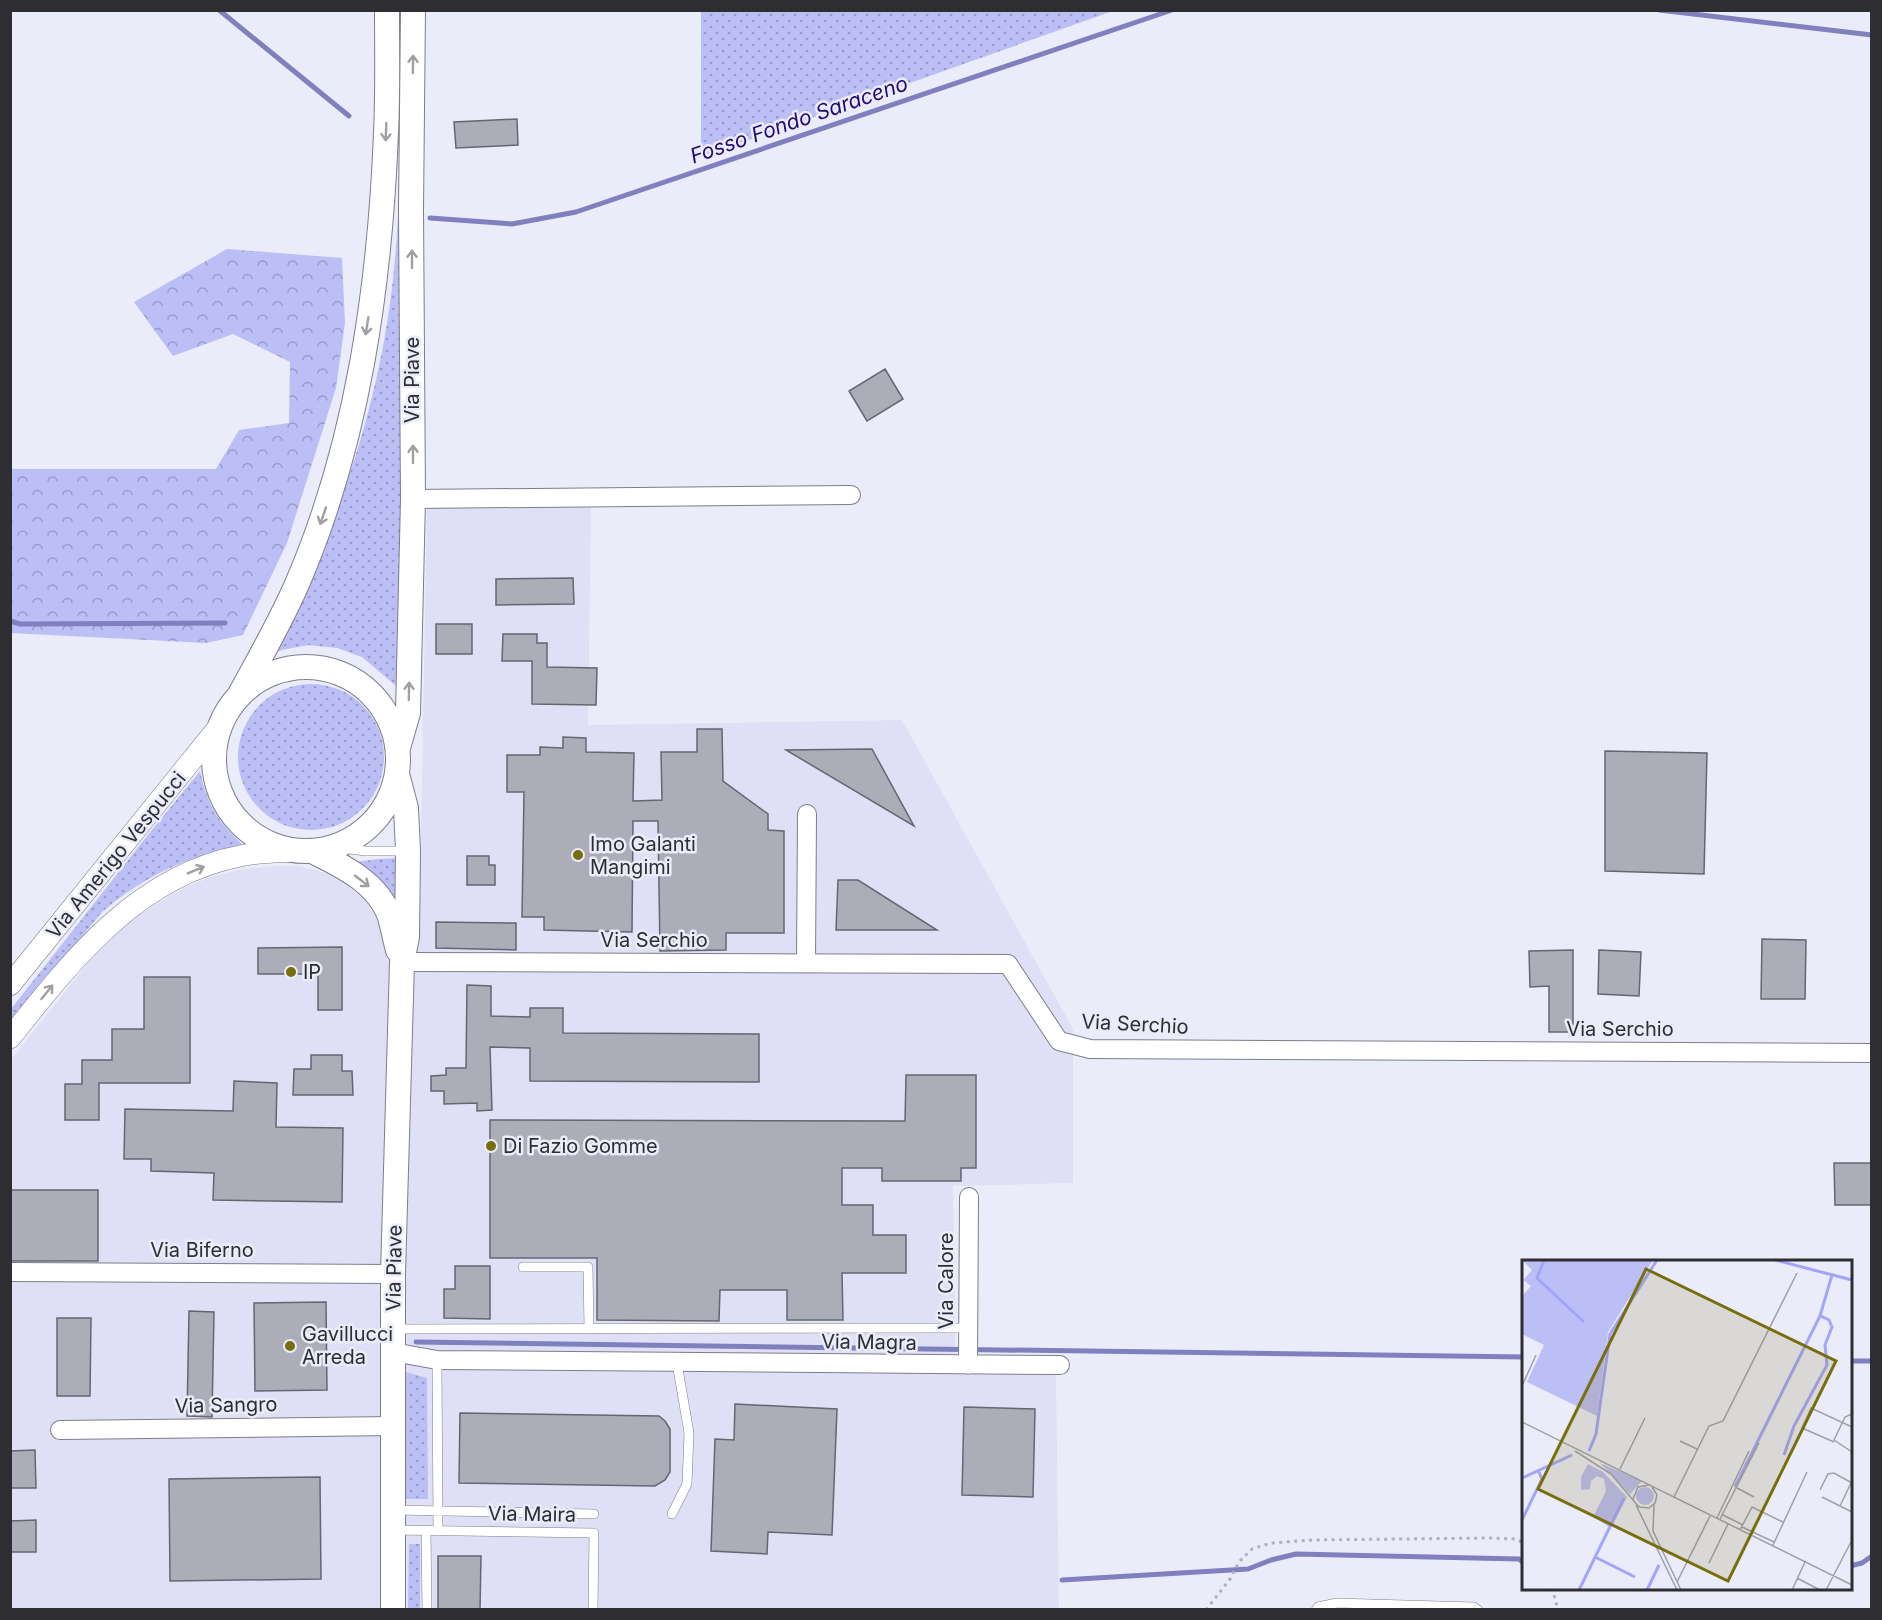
<svg xmlns="http://www.w3.org/2000/svg" width="1882" height="1620" viewBox="0 0 1882 1620" font-family="Inter,sans-serif">
<style>
.built{fill:#dfe0f5}
.grass{fill:url(#grass-dots)}
.forest{fill:url(#forest-crowns)}
.lines{fill:none;stroke-linecap:round;stroke-linejoin:round}
.stream{stroke:#8080bf;stroke-width:5}
.building{fill:#adadba;stroke:#656671;stroke-width:1.5}
.service-casing{stroke:#7d7e8a;stroke-width:10}
.minor-casing{stroke:#7d7e8a;stroke-width:20}
.tertiary-casing{stroke:#7d7e8a;stroke-width:22}
.secondary-casing{stroke:#7d7e8a;stroke-width:26}
.path{stroke:#afb0bb;stroke-width:3;stroke-dasharray:3 4.5;stroke-linecap:butt}
.service{stroke:#fff;stroke-width:9}
.minor{stroke:#fff;stroke-width:18}
.tertiary{stroke:#fff;stroke-width:21}
.secondary{stroke:#fff;stroke-width:24}
.oneway{stroke:#a0a0a3}
.poi-dot{fill:#786e0c;stroke:#ebecfa;stroke-width:2}
.labels{text-anchor:middle;stroke-width:5;stroke-linejoin:round;paint-order:stroke}
.street-label{font-size:20px;fill:#2d2d32;stroke:#ebecfa}
.poi-label{font-size:20px;fill:#2d2d32;stroke:#ebecfa;text-anchor:start}
.water-label{font-size:21px;font-style:italic;fill:#260971;stroke:#ebecfa}
.inset-river{fill:none;stroke:#a4a4fc;stroke-width:3}
.inset-road{fill:none;stroke:#9fa0aa;stroke-width:1.5}
.view{fill:#786e0c;fill-opacity:0.15;stroke:#786e0c;stroke-width:3}
.inset-edge{fill:none;stroke:#2d2d32;stroke-width:3}
</style>
<defs>
<pattern id="grass-dots" width="8" height="8" patternUnits="userSpaceOnUse" patternTransform="scale(1.5)"><rect width="8" height="8" fill="#bcbef6"/><path d="M2 2h.1M6 6h.1" fill="none" stroke="#999bc8" stroke-width="1.8" stroke-linecap="round"/></pattern>
<pattern id="forest-crowns" width="20" height="18" patternUnits="userSpaceOnUse" patternTransform="scale(1.5)"><rect width="20" height="18" fill="#bcbef6"/><path d="M2 6a3 3 0 1 1 6 0M12 15a3 3 0 1 1 6 0" fill="none" stroke="#999bc8"/></pattern>
</defs>
<rect width="100%" height="100%" fill="#ebecfa"/>
<path class="built" d="M427 505 591 506 588 725 902 720 1073 1029V1183L953 1186 956 1373H1056L1059 1609H11L10 1061 111 934 153 906 188 886 211 877 239 870 273 866H298L323 872 348 885 365 901 377 918 382 934 383 944 419 942Z"/>
<path class="grass" d="M701 10H1113V11L701 157Z
M400 11H405L402 691 362 657 337 648 308 645 277 651C334 533 379 410 393 279 403 190 399 100 400 11Z
M238 757a73 73 0 1 1 146 0a73 73 0 1 1-146 0Z
M200 771C208 806 217 821 243 845 229 850 213 852 198 857 162 869 131 887 102 912L11 1024V1009L147 836Z
M400 858 399 925 348 863 378 859Z
M406 1372 427 1378 428 1499H406Z
M409 1544H420V1609H408Z"/>
<path class="forest" d="M227 249 342 258 345 323 336 388 287 543 243 635 206 643 11 633V469H216L239 430 289 423 290 362 233 334 173 356 134 302Z"/>
<g class="lines">
<path class="stream" d="M219 10 349 116
M1659 10 1872 35
M430 218 512 224 576 212 1172 10
M10 621 20 624 225 623
M416 1342 1524 1357
M1850 1361H1872
M1850 1566 1862 1563 1872 1556
M1062 1580 1248 1569 1271 1560 1296 1554 1519 1559 1524 1563"/>
</g>
<path class="building" d="M517 119 518 145 456 148 454 122Z
M885 369 903 399 867 421 849 391Z
M573 578 574 604 496 605V579Z
M436 624H472V654H436Z
M503 634H537V643H547V667L597 668 596 705 532 704V661H502Z
M697 729H722L723 781 768 814V830L784 831V933H726V950L660 951 658 821H633L632 932 544 930V917H522L524 792H507V755H540V747L563 748V737L586 738V752L634 753 633 801 662 800 661 752H697Z
M872 749 914 826 786 750Z
M1605 751 1707 753 1704 874 1605 871Z
M467 856H489V865H495V885H467Z
M838 880H858L937 930H836Z
M436 922 516 923V950L436 948Z
M1762 939 1806 940 1805 999H1761Z
M342 947V1010H318V974H258V948Z
M1573 950V1032H1549V986L1530 987 1529 951Z
M1599 950 1641 952 1639 996 1598 994Z
M144 977H190V1083H99V1120H65V1084H82V1060H112V1029H144Z
M467 985 491 986V1016L530 1017V1008H563V1033L759 1034V1082L530 1081V1048L490 1047 492 1110 477 1111V1103L444 1104V1091H431V1076L446 1075V1068H466Z
M311 1055H342V1071H352L353 1095H293L294 1069H311Z
M906 1075H976V1168H961V1181H882V1168H842V1205H873V1235H906V1273H842L843 1320H787V1290H720L719 1321 597 1320V1258H490V1120L905 1121Z
M234 1081 277 1083 276 1127 343 1128 342 1202 213 1200 214 1173 151 1171V1159H124L125 1109 233 1111Z
M1834 1163H1872V1205H1835Z
M10 1190H98V1261H11Z
M455 1266H490V1319L444 1318V1289H455Z
M326 1302 327 1390 255 1391 254 1303Z
M189 1311 214 1312 212 1417 187 1416Z
M57 1318H91L90 1396H57Z
M735 1404 837 1409 832 1535 768 1532 767 1554 711 1551 715 1439 734 1440Z
M964 1407 1035 1409 1033 1497 962 1495Z
M460 1413 659 1416 665 1421 670 1429V1472L665 1480 655 1486 459 1483Z
M35 1450 36 1488H10V1451Z
M320 1477 321 1579 170 1581 169 1479Z
M36 1520V1552H10V1521Z
M438 1556H481L480 1610H438Z"/>
<g class="lines">
<defs>
<path id="service" d="M336 847 365 851H406
M523 1267H588L589 1329
M395 1329 968 1328
M437 1360 438 1531
M395 1510 594 1514
M672 1514 687 1484 689 1433 677 1363
M395 1530 594 1533 593 1610
M426 1531 427 1610
M1316 1610 1318 1607 1337 1603 1474 1607 1478 1610"/>
<path id="minor" d="M413 499 851 495
M402 962 1008 964 1059 1041 1090 1049 1872 1053
M806 962 807 814
M10 1272 393 1274
M393 1352 437 1360 1060 1365
M968 1365 969 1197
M60 1430 393 1426"/>
<path id="tertiary" d="M10 985 221 724
M10 1038C72 960 137 876 240 856 258 852 277 852 295 851"/>
<path id="secondary" d="M214 759a92 92 0 1 1 184 0a92 92 0 1 1-184 0Z
M239 696C259 659 280 623 297 584 358 443 380 285 386 133 388 92 387 51 387 10
M398 748 408 713 413 499 411 209 413 10
M312 851C343 866 378 883 390 917 393 928 395 939 398 950
M393 1610V1274L402 962 407 937 408 851 406 808 397 774"/>
</defs>
<use href="#service" class="service-casing"/>
<use href="#minor" class="minor-casing"/>
<use href="#tertiary" class="tertiary-casing"/>
<use href="#secondary" class="secondary-casing"/>
<path class="path" d="M1552 1588 1558 1610
M1206 1610 1230 1579 1239 1562 1252 1549 1271 1543 1312 1540 1489 1538 1515 1539 1524 1543"/>
<use href="#service" class="service"/>
<use href="#minor" class="minor"/>
<use href="#tertiary" class="tertiary"/>
<use href="#secondary" class="secondary"/>
</g>
<defs><path id="oneway-shaft" d="M-6 0H5M1.5-3L5.5 0L1.5 3" fill="none" stroke-width="1.6" stroke-linecap="round" stroke-linejoin="round" transform="scale(1.5)"/></defs>
<g class="oneway">
<use href="#oneway-shaft" transform="translate(413 64) rotate(-89)"/>
<use href="#oneway-shaft" transform="translate(386 132) rotate(92)"/>
<use href="#oneway-shaft" transform="translate(412 259) rotate(-90)"/>
<use href="#oneway-shaft" transform="translate(367 326) rotate(99)"/>
<use href="#oneway-shaft" transform="translate(413 454) rotate(-90)"/>
<use href="#oneway-shaft" transform="translate(323 516) rotate(109)"/>
<use href="#oneway-shaft" transform="translate(409 691) rotate(-89)"/>
<use href="#oneway-shaft" transform="translate(196 870) rotate(-22)"/>
<use href="#oneway-shaft" transform="translate(362 881) rotate(38)"/>
<use href="#oneway-shaft" transform="translate(47 992) rotate(-51)"/>
</g>
<g class="poi-dot">
<circle cx="578" cy="855" r="6"/>
<circle cx="291" cy="972" r="6"/>
<circle cx="491" cy="1146" r="6"/>
<circle cx="290" cy="1346" r="6"/>
</g>
<g class="labels">
<g class="street-label">
<text transform="translate(412 380) rotate(-90)" y="7">Via Piave</text>
<text transform="translate(116 855) rotate(-51)" y="7">Via Amerigo Vespucci</text>
<text x="654" y="947">Via Serchio</text>
<text transform="translate(1135 1024) rotate(3)" y="7">Via Serchio</text>
<text x="1620" y="1036">Via Serchio</text>
<text x="202" y="1257">Via Biferno</text>
<text transform="translate(394 1268) rotate(-89)" y="7">Via Piave</text>
<text transform="translate(946 1281) rotate(-90)" y="7">Via Calore</text>
<text transform="translate(869 1342) rotate(1)" y="7">Via Magra</text>
<text transform="translate(226 1405) rotate(-1)" y="7">Via Sangro</text>
<text transform="translate(532 1514) rotate(1)" y="7">Via Maira</text>
</g>
<g class="poi-label">
<text x="590" y="851">Imo Galanti<tspan x="590" dy="23">Mangimi</tspan></text>
<text x="303" y="979">IP</text>
<text x="503" y="1153">Di Fazio Gomme</text>
<text x="302" y="1341">Gavillucci<tspan x="302" dy="23">Arreda</tspan></text>
</g>
<g class="water-label">
<text transform="translate(799 120) rotate(-19)" y="7">Fosso Fondo Saraceno</text>
</g>
</g>
<g transform="translate(1522 1260)">
<rect width="330" height="330" fill="#ebecfa"/>
<path d="M0 0H131L86 72 75 156 5 122 22 85 0 74V36L9 26 1 20 10 10ZM78 203 120 221 108 234ZM114 236a9 9 0 1 1 18 0a9 9 0 1 1-18 0Z" fill="#bcbef6"/>
<path d="M66 204 81 212 105 237 89 268 71 257 84 231 82 219 75 216 69 221 68 229 59 230V217Z" fill="#bcbef6"/>
<path class="inset-river" d="M22 0 15 18 62 62M253 0 330 20M67 191 74 174 88 74 135 0M262 195 272 166 305 105 303 85 310 67 307 60 299 56M0 218 50 195M213 227 298 56 310 15M0 260 20 219 16 210M73 297 113 317M57 330 102 238M125 330 137 305"/>
<path class="inset-road" d="M0 126 14 95M330 154 323 157 312 180 330 192M0 162 330 325M158 181 175 189M312 182 280 168 289 148 330 167M53 191 89 214 117 247 127 248 133 243 135 235 130 227M98 209 123 158M215 228 232 237M298 230 306 214 312 213 330 223M152 237 187 166 201 161 275 13M300 237 330 252M111 239 116 227 127 225M132 244 131 271 159 330M114 245 155 330M318 246 329 223M201 255 221 265M195 258 227 191M198 259 237 183M220 267 252 282M218 270 230 247 261 262M251 285 285 212M187 303 206 264M275 318 298 330M155 322 188 256M270 330 283 302M304 330 330 280"/>
<path class="view" d="M124 9 314 101 206 321 16 229Z"/>
<rect width="330" height="330" class="inset-edge"/>
</g>
<rect width="1882" height="1620" fill="none" stroke="#2d2d32" stroke-width="24"/>
</svg>
